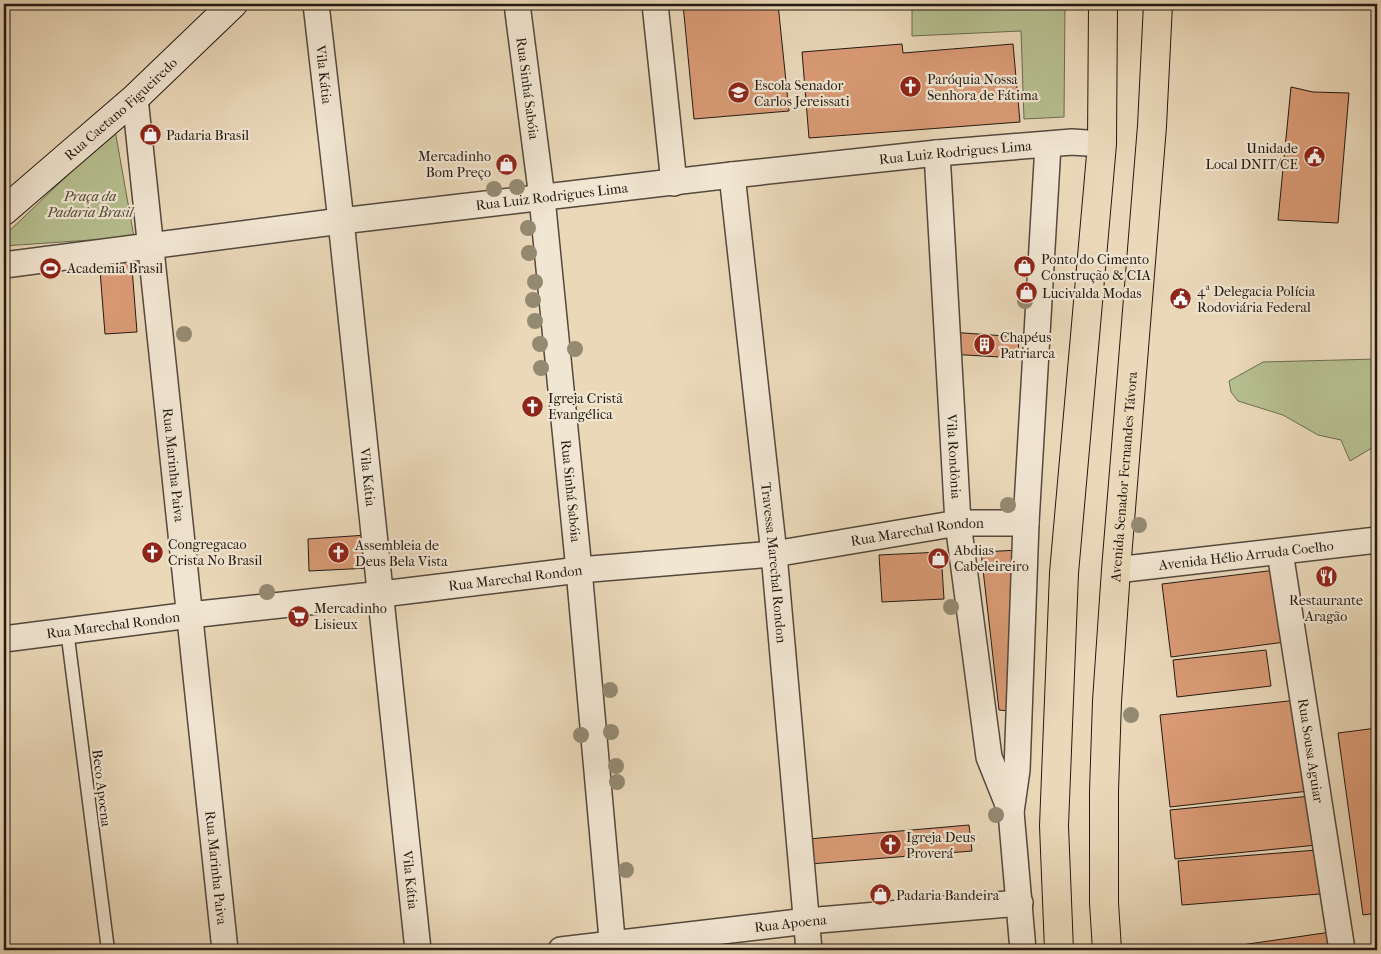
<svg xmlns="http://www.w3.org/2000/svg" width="1381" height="954" viewBox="0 0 1381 954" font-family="'IM FELL French Canon',serif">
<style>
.green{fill:#b6bf90;stroke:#6c6c51}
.building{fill:#da9b76;stroke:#221912}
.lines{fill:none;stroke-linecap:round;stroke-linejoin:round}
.service-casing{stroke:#54493c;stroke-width:15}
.minor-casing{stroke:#54493c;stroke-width:28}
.secondary-casing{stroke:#221912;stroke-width:30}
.primary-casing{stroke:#221912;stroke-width:30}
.service{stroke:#f1e6d2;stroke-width:12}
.minor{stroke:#f1e6d2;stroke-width:25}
.secondary{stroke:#f1e6d2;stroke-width:28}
.primary{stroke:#ead8b9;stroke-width:28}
.tree{fill:#948a72}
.labels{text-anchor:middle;stroke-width:4.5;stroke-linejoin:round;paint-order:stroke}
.street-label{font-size:14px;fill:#221912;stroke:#f1e6d2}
.poi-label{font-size:14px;fill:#221912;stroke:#f1e6d2;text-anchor:start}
.park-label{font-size:14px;font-style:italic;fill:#4e4b38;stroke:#f1e6d2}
</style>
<rect width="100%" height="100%" fill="#ead8b9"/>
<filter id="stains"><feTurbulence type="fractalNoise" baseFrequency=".004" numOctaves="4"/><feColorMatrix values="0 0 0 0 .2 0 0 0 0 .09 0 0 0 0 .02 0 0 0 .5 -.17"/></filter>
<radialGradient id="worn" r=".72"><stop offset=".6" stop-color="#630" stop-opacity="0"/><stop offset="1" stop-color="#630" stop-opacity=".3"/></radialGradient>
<path class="green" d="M912 4H1065L1064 117 1024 119 1021 31 912 36Z
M115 130 134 237 4 246V236Z
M1377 359V445L1350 461 1341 440 1318 435 1283 415 1238 401 1231 392 1229 381 1263 362Z"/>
<path class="building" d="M683 4H778L789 111 694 119Z
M902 44 903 53 1013 44 1020 122 809 138 802 52Z
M1291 87 1313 92 1349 93 1338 223 1278 220Z
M131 255 137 332 105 334 99 258Z
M950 332 1019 337 1018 358 948 354Z
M367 535 370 568 309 571 308 539Z
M1020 550 1010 711 999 710 981 552Z
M941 552 944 599 882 602 879 555Z
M1276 570 1285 642 1171 657 1162 584Z
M1266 650 1271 686 1177 697 1173 660Z
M1298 700 1309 791 1170 807 1160 715Z
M1377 728V913L1363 915 1338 733Z
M1311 796 1317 845 1175 859 1170 810Z
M969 825 972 851 810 864 808 839Z
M1317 850 1320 894 1182 905 1178 861Z
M885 887 887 902 876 904 873 888Z
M1331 932 1334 950H1207Z"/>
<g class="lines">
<defs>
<path id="service" d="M67 630 108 950"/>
<g id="minor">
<path id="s1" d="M316 4 341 221 418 950"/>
<path id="s2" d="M517 4 542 198 579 570 613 950"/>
<path d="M655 4 674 183"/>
<path id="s3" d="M135 98 225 950"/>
<path id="s4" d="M937 153 958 523 989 757 1011 812"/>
<path id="s5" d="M732 175 774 554 809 950"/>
<path id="s6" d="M4 265 341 221 732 175 937 153 1072 142 1102 144"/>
<path id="s7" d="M1280 552 1342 950"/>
<path id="s8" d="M1116 570 1377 540"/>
<path id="s9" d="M4 639 190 615 382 594 579 570 774 554 958 523H1026"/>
<path id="s10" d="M561 950 807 921 1020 903"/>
<path d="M1023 950 1011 812 1017 770 1026 523 1048 145"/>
</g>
<g id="secondary">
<path id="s11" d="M4 211 135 98 233 4"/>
</g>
<g id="primary">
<path d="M1059 950 1054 826 1064 573 1102 144 1103 4"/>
<path id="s12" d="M1107 950 1104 903V791L1107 701 1116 570 1152 126 1158 4"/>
</g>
</defs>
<use href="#service" class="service-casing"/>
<use href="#minor" class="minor-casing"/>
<use href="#secondary" class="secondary-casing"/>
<use href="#primary" class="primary-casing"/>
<use href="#service" class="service"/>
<use href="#minor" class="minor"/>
<use href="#secondary" class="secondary"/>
<use href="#primary" class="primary"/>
</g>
<g class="tree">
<circle cx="517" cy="187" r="8"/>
<circle cx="494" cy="189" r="8"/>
<circle cx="528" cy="228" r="8"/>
<circle cx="529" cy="253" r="8"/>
<circle cx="535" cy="282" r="8"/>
<circle cx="533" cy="300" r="8"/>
<circle cx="1025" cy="301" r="8"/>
<circle cx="535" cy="321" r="8"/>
<circle cx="184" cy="334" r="8"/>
<circle cx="540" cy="344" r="8"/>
<circle cx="575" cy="349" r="8"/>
<circle cx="541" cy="368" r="8"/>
<circle cx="1008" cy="505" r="8"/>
<circle cx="1139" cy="525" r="8"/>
<circle cx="267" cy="592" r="8"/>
<circle cx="951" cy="607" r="8"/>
<circle cx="610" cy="690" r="8"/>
<circle cx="1131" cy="715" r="8"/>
<circle cx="611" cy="732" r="8"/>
<circle cx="581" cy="735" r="8"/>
<circle cx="616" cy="766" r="8"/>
<circle cx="617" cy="782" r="8"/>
<circle cx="996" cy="815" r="8"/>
<circle cx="626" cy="870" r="8"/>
</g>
<defs>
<symbol id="church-disc" viewBox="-11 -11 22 22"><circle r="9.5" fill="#8f2418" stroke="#f1e6d2"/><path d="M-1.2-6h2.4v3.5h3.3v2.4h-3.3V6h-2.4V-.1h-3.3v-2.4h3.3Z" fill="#fff"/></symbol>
<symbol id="school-disc" viewBox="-11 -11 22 22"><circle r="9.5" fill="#8f2418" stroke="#f1e6d2"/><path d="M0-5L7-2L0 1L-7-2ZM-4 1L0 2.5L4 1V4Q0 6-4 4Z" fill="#fff"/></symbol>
<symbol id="shop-disc" viewBox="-11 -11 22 22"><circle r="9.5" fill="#8f2418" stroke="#f1e6d2"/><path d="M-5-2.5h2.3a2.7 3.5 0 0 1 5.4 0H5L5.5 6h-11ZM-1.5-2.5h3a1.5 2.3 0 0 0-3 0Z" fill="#fff"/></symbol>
<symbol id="civic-disc" viewBox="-11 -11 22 22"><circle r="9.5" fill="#8f2418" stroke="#f1e6d2"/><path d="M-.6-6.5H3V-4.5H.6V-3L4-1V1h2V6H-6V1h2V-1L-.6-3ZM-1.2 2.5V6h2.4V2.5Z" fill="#fff"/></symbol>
<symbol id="stadium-disc" viewBox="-11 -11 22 22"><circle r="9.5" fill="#8f2418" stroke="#f1e6d2"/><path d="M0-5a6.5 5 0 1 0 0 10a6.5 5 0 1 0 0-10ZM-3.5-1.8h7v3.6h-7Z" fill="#fff"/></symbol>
<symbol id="building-disc" viewBox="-11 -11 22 22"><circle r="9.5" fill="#8f2418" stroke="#f1e6d2"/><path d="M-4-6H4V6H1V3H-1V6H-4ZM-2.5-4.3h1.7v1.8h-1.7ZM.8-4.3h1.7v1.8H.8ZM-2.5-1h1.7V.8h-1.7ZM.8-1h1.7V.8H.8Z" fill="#fff"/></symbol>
<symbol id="restaurant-disc" viewBox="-11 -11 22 22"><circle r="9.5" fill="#8f2418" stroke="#f1e6d2"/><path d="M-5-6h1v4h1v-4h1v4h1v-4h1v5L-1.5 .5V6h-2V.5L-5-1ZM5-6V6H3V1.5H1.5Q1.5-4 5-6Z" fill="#fff"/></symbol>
<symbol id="supermarket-disc" viewBox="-11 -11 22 22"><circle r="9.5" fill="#8f2418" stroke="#f1e6d2"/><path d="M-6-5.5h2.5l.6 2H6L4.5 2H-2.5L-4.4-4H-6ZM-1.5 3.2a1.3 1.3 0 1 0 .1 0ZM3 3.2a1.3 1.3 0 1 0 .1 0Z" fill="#fff"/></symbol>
</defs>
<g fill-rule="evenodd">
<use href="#church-disc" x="898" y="74" width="25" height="25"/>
<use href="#school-disc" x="726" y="80" width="25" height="25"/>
<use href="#shop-disc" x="138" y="122" width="25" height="25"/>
<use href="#civic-disc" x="1302" y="144" width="25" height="25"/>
<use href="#shop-disc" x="494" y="152" width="25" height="25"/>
<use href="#shop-disc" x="1012" y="254" width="25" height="25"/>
<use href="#stadium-disc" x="38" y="256" width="25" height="25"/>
<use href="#shop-disc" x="1014" y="280" width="25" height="25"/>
<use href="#civic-disc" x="1168" y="286" width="25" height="25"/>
<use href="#building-disc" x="972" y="332" width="25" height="25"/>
<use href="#church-disc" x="520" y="394" width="25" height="25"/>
<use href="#church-disc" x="140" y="540" width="25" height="25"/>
<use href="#church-disc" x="326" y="540" width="25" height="25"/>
<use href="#shop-disc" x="926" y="546" width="25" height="25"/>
<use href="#restaurant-disc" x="1314" y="564" width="25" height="25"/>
<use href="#supermarket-disc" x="286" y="604" width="25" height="25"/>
<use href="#church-disc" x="878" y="832" width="25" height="25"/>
<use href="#shop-disc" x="868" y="882" width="25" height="25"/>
</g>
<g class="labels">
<g class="street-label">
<text dy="5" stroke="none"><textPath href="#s1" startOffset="71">Vila Kátia</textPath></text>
<text dy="5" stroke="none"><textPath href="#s2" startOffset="85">Rua Sinhá Sabóia</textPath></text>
<text dy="5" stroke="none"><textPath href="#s11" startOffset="155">Rua Caetano Figueiredo</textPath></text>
<text dy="5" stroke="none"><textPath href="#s6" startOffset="958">Rua Luiz Rodrigues Lima</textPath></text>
<text dy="5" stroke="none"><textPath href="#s6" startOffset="552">Rua Luiz Rodrigues Lima</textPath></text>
<text dy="5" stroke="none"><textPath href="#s4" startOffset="304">Vila Rondônia</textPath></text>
<text dy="5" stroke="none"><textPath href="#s3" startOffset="369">Rua Marinha Paiva</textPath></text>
<text dy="5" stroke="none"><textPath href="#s1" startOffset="476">Vila Kátia</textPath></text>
<text dy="5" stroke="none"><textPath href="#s12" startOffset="474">Avenida Senador Fernandes Távora</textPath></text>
<text dy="5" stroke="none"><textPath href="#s2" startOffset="490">Rua Sinhá Sabóia</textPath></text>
<text dy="5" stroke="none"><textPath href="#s9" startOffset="920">Rua Marechal Rondon</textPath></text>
<text dy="5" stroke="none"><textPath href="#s8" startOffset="131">Avenida Hélio Arruda Coelho</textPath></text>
<text dy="5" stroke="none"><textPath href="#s5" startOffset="390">Travessa Marechal Rondon</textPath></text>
<text dy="5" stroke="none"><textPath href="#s9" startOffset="515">Rua Marechal Rondon</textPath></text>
<text dy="5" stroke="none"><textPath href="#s9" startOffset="110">Rua Marechal Rondon</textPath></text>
<text dy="5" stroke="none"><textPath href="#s7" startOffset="201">Rua Sousa Aguiar</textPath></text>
<text transform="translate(102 788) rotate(83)" y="5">Beco Apoena</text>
<text dy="5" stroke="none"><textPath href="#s3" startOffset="774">Rua Marinha Paiva</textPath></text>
<text dy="5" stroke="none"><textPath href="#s1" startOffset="881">Vila Kátia</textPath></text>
<text dy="5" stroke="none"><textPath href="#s10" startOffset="231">Rua Apoena</textPath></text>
</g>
<g class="poi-label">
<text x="927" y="84">Paróquia Nossa<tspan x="927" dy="16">Senhora de Fátima</tspan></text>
<text x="754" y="90">Escola Senador<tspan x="754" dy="16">Carlos Jereissati</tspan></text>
<text x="166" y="140">Padaria Brasil</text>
<text x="1298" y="153" text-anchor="end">Unidade<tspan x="1298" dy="16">Local DNIT/CE</tspan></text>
<text x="491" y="161" text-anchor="end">Mercadinho<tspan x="491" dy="16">Bom Preço</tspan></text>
<text x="1041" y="264">Ponto do Cimento<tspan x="1041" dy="16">Construção &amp; CIA</tspan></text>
<text x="67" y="273">Academia Brasil</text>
<text x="1197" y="296">4ª Delegacia Polícia<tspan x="1197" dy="16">Rodoviária Federal</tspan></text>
<text x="1042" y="298">Lucivalda Modas</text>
<text x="1000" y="342">Chapéus<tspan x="1000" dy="16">Patriarca</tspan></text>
<text x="548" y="403">Igreja Cristã<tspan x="548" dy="16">Evangélica</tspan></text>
<text x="168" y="549">Congregacao<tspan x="168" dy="16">Crista No Brasil</tspan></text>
<text x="355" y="550">Assembleia de<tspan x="355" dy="16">Deus Bela Vista</tspan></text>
<text x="954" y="555">Abdias<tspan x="954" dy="16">Cabeleireiro</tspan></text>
<text x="1326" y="605" text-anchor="middle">Restaurante<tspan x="1326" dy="16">Aragão</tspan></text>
<text x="314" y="613">Mercadinho<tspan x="314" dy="16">Lisieux</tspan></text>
<text x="906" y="842">Igreja Deus<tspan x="906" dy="16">Proverá</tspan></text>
<text x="896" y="900">Padaria Bandeira</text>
</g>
<g class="park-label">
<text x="90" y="201">Praça da<tspan x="90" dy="16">Padaria Brasil</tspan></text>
</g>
</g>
<rect width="1381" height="954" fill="none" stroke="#ead8b9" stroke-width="20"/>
<rect x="5" y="5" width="1371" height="944" fill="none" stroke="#221912" stroke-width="2.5"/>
<rect x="10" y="10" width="1361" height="934" fill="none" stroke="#221912"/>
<rect width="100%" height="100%" filter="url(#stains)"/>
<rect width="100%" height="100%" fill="url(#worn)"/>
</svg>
